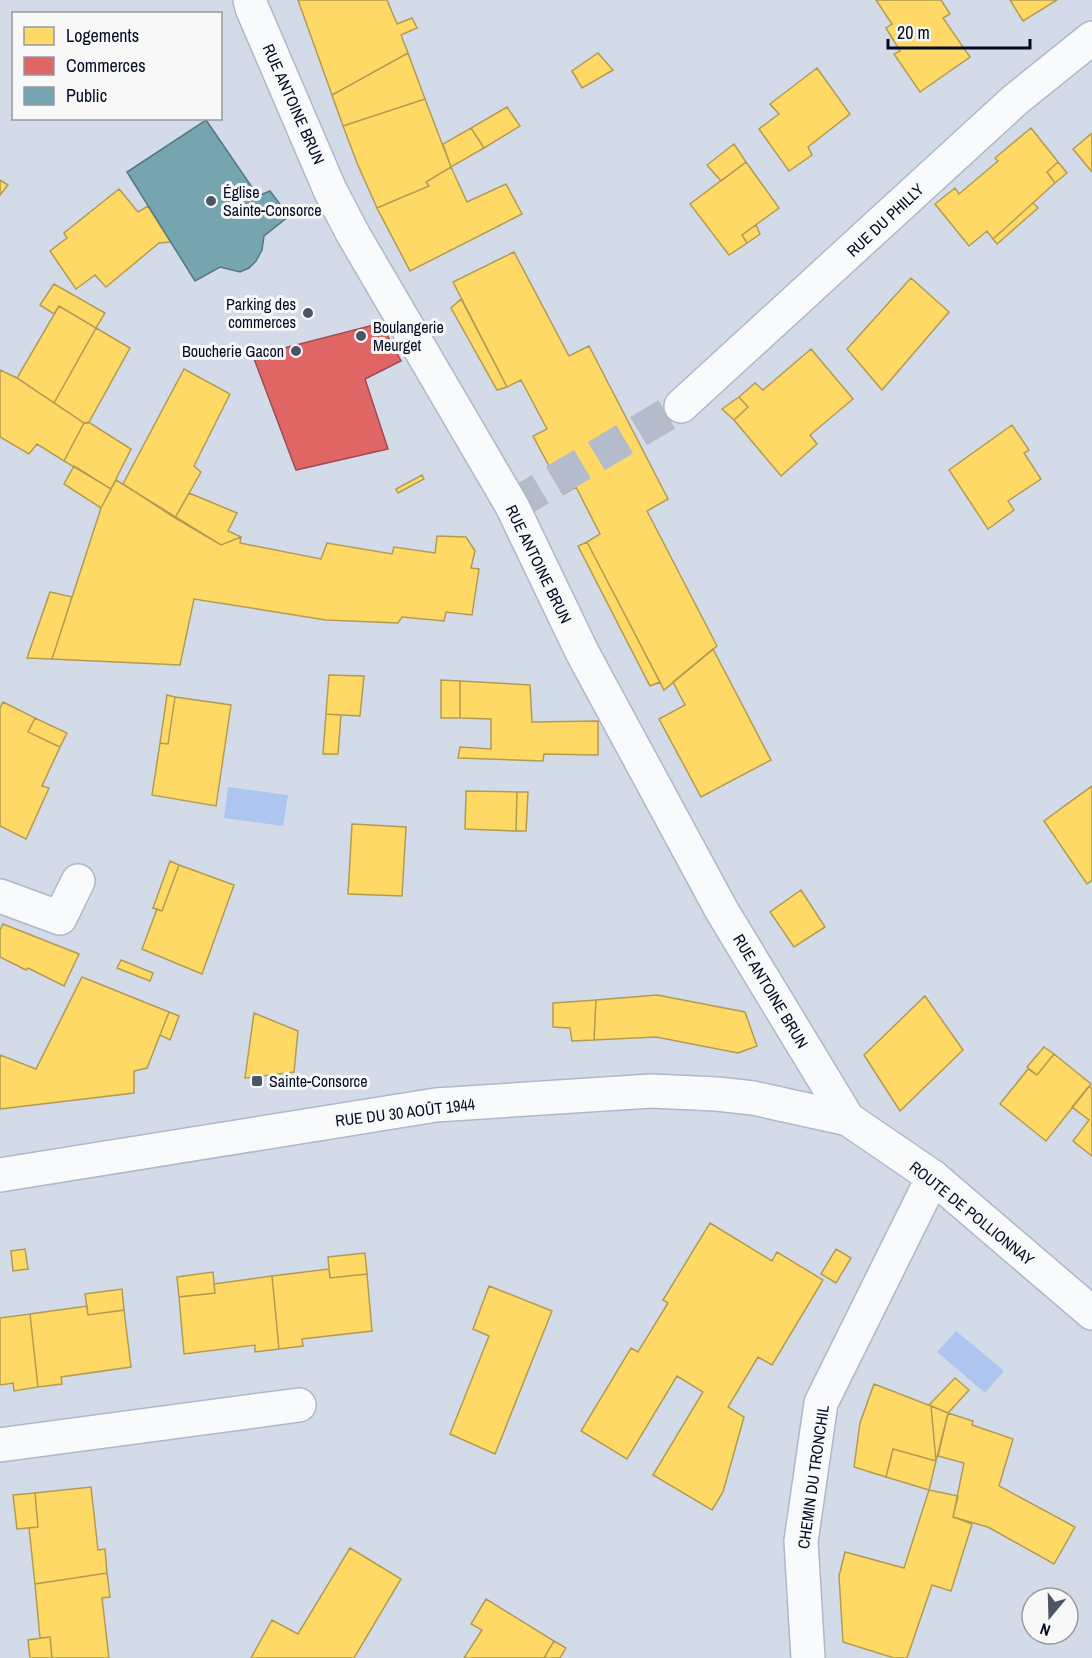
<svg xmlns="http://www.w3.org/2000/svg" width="1092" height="1658" viewBox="0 0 1092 1658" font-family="'Archivo Narrow',sans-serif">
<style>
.water{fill:#aec5ef}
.homes{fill:#ffd966;stroke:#b39b52;stroke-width:1.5}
.shops{fill:#e06666;stroke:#9e4b52;stroke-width:1.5}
.public{fill:#76a5af;stroke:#547785;stroke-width:1.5}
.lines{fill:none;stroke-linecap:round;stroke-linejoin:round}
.minor-tunnel{stroke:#b4bccb;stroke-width:33;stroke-dasharray:33 16;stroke-linecap:butt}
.minor-casing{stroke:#adb8ca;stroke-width:36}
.tertiary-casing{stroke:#adb8ca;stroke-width:36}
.minor{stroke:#f8fafc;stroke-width:33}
.tertiary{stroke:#f8fafc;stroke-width:33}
.poi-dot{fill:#4c5468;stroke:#f8f8f8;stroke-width:2}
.labels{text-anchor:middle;stroke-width:6;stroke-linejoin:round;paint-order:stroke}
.street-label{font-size:16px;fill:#030b22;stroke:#f8f8f8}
.poi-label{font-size:16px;fill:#030b22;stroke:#f8f8f8;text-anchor:start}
</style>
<rect width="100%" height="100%" fill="#d3dbe9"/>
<path class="water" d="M228 787 288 795 283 826 224 818Z
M956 1331 1004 1371 985 1393 937 1352Z"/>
<path class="homes" d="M298 0H387L397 24 412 18 417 28 401 35 408 53 332 95Z
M876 0H941L950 14 943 18 970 57 920 92 894 54 900 51 886 28 892 24Z
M1010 0H1057L1023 21Z
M408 53 425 99 343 126 332 95Z
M598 53 613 70 582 88 572 71Z
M817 68 850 114 808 147 812 155 789 171 759 129 779 114 770 104Z
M425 99 451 167 426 182 429 186 377 208 357 163 343 126Z
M507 107 520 126 484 148 471 128Z
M471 128 484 148 451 167 443 144Z
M1031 128 1058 162 1047 172 1055 183 993 239 987 231 969 246 935 204 955 188 959 194 998 161 995 158Z
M1092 133V172L1073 149Z
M734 144 746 162 721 181 707 165Z
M746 162 779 208 742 235 747 243 729 255 690 204Z
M1058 162 1067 173 1055 183 1047 172Z
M451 167 467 202 506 184 522 214 410 271 377 208 429 186 426 182Z
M0 180 8 185 0 195Z
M119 189 138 212 148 206 171 242 159 243 106 287 95 275 76 289 50 251 67 238 64 233Z
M1033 203 1038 208 997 244 993 239Z
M756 225 760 234 747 243 742 235Z
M514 252 569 356 589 346 668 499 647 511 717 646 664 690 587 542 600 534 576 487 564 494 533 436 547 429 521 380 507 387 453 282Z
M911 278 949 312 882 390 847 349Z
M54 284 105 313 96 328 59 306 54 314 40 305Z
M461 299 507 387 497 390 451 308Z
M59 306 96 328 54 403 17 378Z
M96 328 130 348 89 422 84 423 54 403Z
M811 349 853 399 810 435 817 444 781 476 734 420 748 407 739 397 755 383 763 390Z
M184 369 230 394 194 466 201 472 175 518 123 484Z
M0 370 17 378 84 423 64 461 37 444 29 454 0 437Z
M739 397 748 407 734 420 722 409Z
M84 423H90L131 449 111 489 64 461Z
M1012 425 1029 450 1024 453 1041 479 1008 501 1014 510 988 529 949 470Z
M74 466 111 489 101 508 64 484Z
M422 475 424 479 398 493 396 489Z
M116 480 221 545 241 537 240 543 321 559 327 543 392 554 394 547 435 553 437 536 466 537 475 551 471 568 479 569 472 615 446 612 444 621 402 617 398 623 326 620 194 599 180 665 52 659 101 508Z
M189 493 237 513 228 531 241 537 221 545 175 518Z
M587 542 660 682 650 686 578 546Z
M50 592 72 597 52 659 27 658Z
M713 649 771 760 701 797 659 719 685 705 673 682Z
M329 675 364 676 360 716 326 714Z
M441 680 460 681V718H441Z
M460 681 530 685 532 722 598 721V755L544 754 543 761 458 758 460 747 491 749V719L460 718Z
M167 695 175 697 168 744 160 743Z
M175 697 231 705 216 806 152 795 160 743 168 744Z
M3 702 35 718 28 732 60 747 42 786 49 788 26 839 0 826V708Z
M326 714 341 715 338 754H323Z
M35 718 67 733 60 747 28 732Z
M1092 786V880L1087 884 1044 821Z
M466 791 517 792 516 831 465 829Z
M517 792H528L526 831H516Z
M352 824 406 827 402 896 348 894Z
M170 861 179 865 162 911 153 908Z
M179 865 234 885 202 974 142 949 157 909 162 911Z
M801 890 825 927 794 947 770 912Z
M3 924 79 954 64 986 28 968 26 970 0 957V930Z
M121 960 153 973 150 981 117 968Z
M82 977 169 1012 147 1068 134 1071V1093L0 1109V1055L36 1069Z
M657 995 745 1012 757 1046 738 1053 656 1037 594 1040 596 1000Z
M925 996 963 1050 900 1111 864 1055Z
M596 1000 594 1040 572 1041 570 1028 553 1027V1003Z
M169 1012 179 1016 170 1040 160 1035Z
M254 1013 298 1031 294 1072 245 1078Z
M1044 1047 1054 1054 1037 1075 1027 1067Z
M1054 1054 1091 1084 1046 1141 1000 1104 1028 1069 1037 1075Z
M1089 1086 1092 1089V1156L1073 1141 1089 1120 1072 1107Z
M710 1223 772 1261 777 1252 823 1280 772 1365 758 1357 728 1407 744 1417 723 1492 712 1510 653 1475 703 1392 677 1376 627 1459 581 1431 631 1348 638 1352 668 1303 663 1300Z
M25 1249 28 1269 13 1271 11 1251Z
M836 1249 851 1258 836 1283 821 1274Z
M365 1253 367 1274 330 1278 328 1257Z
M329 1269 330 1278 367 1274 372 1331 302 1339 303 1346 279 1349 272 1276Z
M213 1272 215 1293 179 1297 177 1277Z
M272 1276 279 1349 255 1352V1345L184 1354 179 1297 215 1293 214 1284Z
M489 1286 552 1311 495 1454 450 1434 489 1336 473 1329Z
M122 1289 124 1310 88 1315 85 1294Z
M87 1306 88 1315 124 1310 131 1367 61 1377 62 1384 38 1387 30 1314Z
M30 1314 38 1387 14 1391 13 1383 0 1385V1318Z
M955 1378 969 1390 948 1413 929 1405Z
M874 1384 931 1406 936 1461 893 1449 886 1477 854 1467 860 1423Z
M931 1406 948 1413 936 1461Z
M948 1413 973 1421 972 1425 1013 1439 999 1486 1075 1527 1054 1564 988 1527 953 1517 964 1463 938 1456Z
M893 1449 936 1461 929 1490 886 1477Z
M91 1487 98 1550 105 1549 107 1573 35 1584 29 1528 38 1527 35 1493Z
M929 1490 958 1496 953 1517 972 1524 951 1591 932 1585 907 1658H894L843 1642 839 1576 845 1552 904 1568Z
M35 1493 38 1527 17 1529 13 1495Z
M350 1548 401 1579 354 1658H251L272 1620 298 1634Z
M107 1573 110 1597 102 1598 109 1658H52L50 1637 40 1638 35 1584Z
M486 1599 554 1641 544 1658H464L482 1630 471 1624Z
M50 1637 52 1658H30L28 1640Z
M554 1641 566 1648 560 1658H544Z"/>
<path class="shops" d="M381 323 401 361 365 379 388 449 296 470 253 356Z"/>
<path class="public" d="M206 120 258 196 270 191 289 216 264 236 262 250 256 261 249 268 240 272 220 267 195 281 127 172Z"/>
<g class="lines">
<path class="minor-tunnel" d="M512 506 681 406"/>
<defs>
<path id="minor" d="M681 406 1015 100 1092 38
M0 896 60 918 78 881
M0 1445 299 1405
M808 1658 801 1541 821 1403 933 1177"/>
<path id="tertiary" d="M250 0 252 8 330 190 353 234 512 506 582 652 722 911 848 1119
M0 1175 436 1105 651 1091 717 1094 753 1098 848 1119 933 1177 1092 1313"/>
</defs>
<use href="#minor" class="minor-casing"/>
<use href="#tertiary" class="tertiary-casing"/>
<use href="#minor" class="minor"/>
<use href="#tertiary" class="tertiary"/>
</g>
<g class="poi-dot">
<circle cx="211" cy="201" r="6"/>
<circle cx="308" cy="313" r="6"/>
<circle cx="361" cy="336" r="6"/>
<circle cx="296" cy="351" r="6"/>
<rect x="251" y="1075" width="12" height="12" rx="3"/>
</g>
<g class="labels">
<g class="street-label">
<text transform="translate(294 104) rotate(66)" y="6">RUE ANTOINE BRUN</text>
<text transform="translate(885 220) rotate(-43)" y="6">RUE DU PHILLY</text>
<text transform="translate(539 564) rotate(64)" y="6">RUE ANTOINE BRUN</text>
<text transform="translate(771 991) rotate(59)" y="6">RUE ANTOINE BRUN</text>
<text transform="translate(405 1112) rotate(-7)" y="6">RUE DU 30 AOÛT 1944</text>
<text transform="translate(972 1213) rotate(39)" y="6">ROUTE DE POLLIONNAY</text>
<text transform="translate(813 1477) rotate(-82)" y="6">CHEMIN DU TRONCHIL</text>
</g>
<g class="poi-label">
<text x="223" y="198">Église<tspan x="223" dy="18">Sainte-Consorce</tspan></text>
<text x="296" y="310" text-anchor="end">Parking des<tspan x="296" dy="18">commerces</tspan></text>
<text x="373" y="333">Boulangerie<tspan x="373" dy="18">Meurget</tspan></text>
<text x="284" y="357" text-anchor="end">Boucherie Gacon</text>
<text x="269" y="1087">Sainte-Consorce</text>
</g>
</g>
<rect x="12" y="12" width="210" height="108" fill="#f8f8f8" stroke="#9699a2" stroke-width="1.5"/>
<rect x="24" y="27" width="30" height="18" fill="#ffd966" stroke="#9699a2" stroke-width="1.5"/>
<text x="66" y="42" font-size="18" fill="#030b22">Logements</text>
<rect x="24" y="57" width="30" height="18" fill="#e06666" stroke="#9699a2" stroke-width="1.5"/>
<text x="66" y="72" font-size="18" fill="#030b22">Commerces</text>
<rect x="24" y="87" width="30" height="18" fill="#76a5af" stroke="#9699a2" stroke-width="1.5"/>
<text x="66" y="102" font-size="18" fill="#030b22">Public</text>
<g transform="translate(1050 1616) rotate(199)"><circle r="28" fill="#f8f8f8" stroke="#9699a2" stroke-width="1.5"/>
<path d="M0-4.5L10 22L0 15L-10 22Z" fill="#4c5468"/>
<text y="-9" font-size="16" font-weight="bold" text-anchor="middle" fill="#030b22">N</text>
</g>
<path d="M888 39v9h142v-9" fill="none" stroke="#030b22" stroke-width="3"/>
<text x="897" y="39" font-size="18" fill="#030b22" stroke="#f8f8f8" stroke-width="4.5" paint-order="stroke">20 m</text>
</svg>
